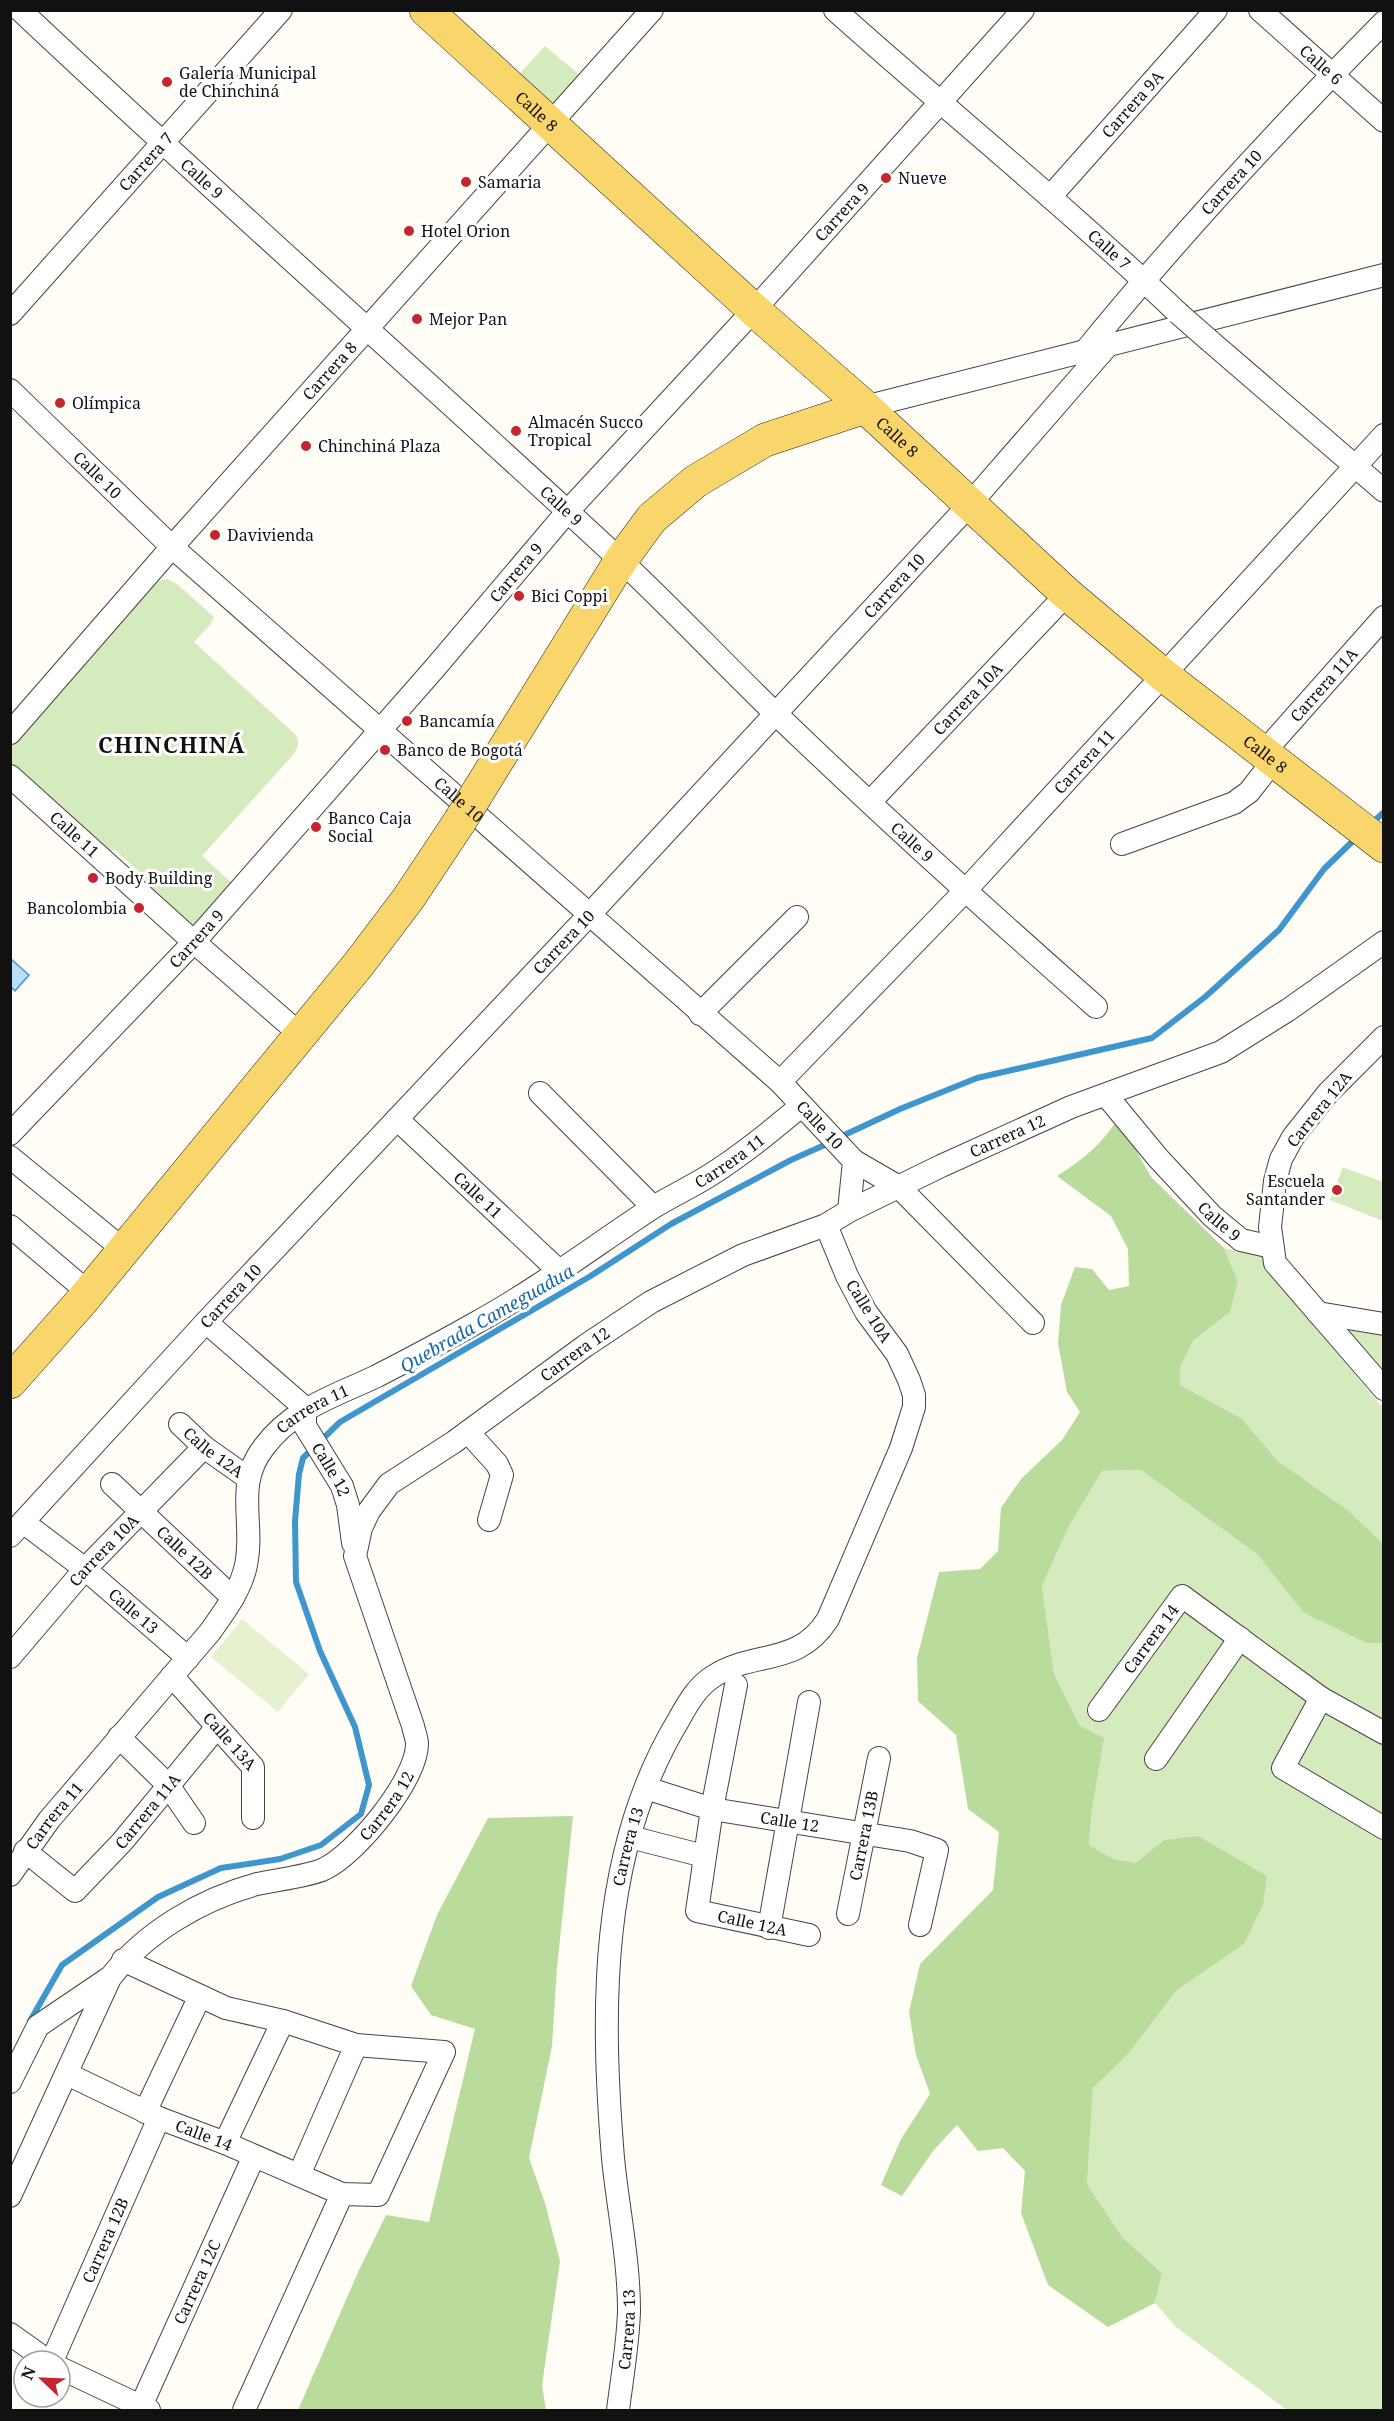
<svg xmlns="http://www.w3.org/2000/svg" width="1394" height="2421" viewBox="0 0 1394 2421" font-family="'Noto Serif',serif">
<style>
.green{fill:#d5ebbd}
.forest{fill:#b9dc9c}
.pitch{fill:#e6f2cf}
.water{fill:#b9e0f7;stroke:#3f96cf;stroke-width:1.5}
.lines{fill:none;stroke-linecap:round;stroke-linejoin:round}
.stream{stroke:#3f96cf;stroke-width:6}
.minor-casing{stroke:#444;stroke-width:24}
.primary-casing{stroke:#222;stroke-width:34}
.minor{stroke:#fff;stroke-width:22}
.primary{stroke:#f9d66b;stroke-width:33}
.minor-bridge-casing{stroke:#444;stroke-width:24;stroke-linecap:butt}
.primary-bridge-casing{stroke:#222;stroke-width:34;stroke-linecap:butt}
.minor-bridge{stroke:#fff;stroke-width:22}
.primary-bridge{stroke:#f9d66b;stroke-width:33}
.poi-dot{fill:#c4262e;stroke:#fff;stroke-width:2}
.labels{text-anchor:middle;stroke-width:6;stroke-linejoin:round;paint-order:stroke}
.street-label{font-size:16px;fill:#111;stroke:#fff}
.poi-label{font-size:16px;fill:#111;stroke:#fff;text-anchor:start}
.water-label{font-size:18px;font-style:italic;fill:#1768a6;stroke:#fff}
.district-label{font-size:22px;font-weight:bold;letter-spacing:1.5px;fill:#111;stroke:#fff}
</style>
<rect width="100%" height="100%" fill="#fffdf5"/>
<path class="green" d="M545 46 582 77 547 119 509 85Z
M167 579 177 584 214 617 210 625 194 642 295 734C301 743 298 747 292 756L202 856 232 883 199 923 186 924 142 890 146 878 115 850 101 854 11 774 10 741 157 581Z
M1343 1167 1383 1182V1221L1330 1200Z
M1224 1248 1263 1256 1272 1275 1383 1408V1544L1349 1511 1278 1461 1241 1418 1180 1385V1368L1193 1341 1230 1312 1238 1282Z
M1342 1328 1383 1334V1376Z
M1141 1470 1257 1554 1304 1613 1366 1643H1383V2410H1287L1176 2327 1155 2303 1162 2273 1123 2238 1087 2184 1093 2088 1129 2053 1177 1990 1244 1944 1164 1840 1135 1863 1114 1859 1089 1845 1092 1808 1080 1726 1054 1674 1042 1586 1068 1528 1102 1471Z"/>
<path class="forest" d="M1118 1118 1151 1177 1224 1248 1238 1282 1230 1312 1193 1341 1180 1368V1385L1241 1418 1278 1461 1349 1511 1383 1544V1643H1366L1304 1613 1257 1554 1141 1470 1102 1471 1068 1528 1042 1586 1054 1674 1080 1726 1104 1738 1092 1808 1089 1845 1114 1859 1135 1863 1164 1840 1198 1836 1267 1876 1263 1905 1244 1944 1177 1990 1129 2053 1093 2088 1087 2184 1123 2238 1162 2273 1155 2303 1108 2327 1048 2285 1021 2213 1025 2171 1003 2148 978 2151 957 2125 933 2151 902 2196 881 2185 901 2139 930 2094 916 2055 909 2012 920 1964 993 1890 999 1832 968 1809 956 1735 918 1701 917 1658 939 1572 980 1569 998 1551 1001 1508 1021 1479 1062 1440 1080 1412 1067 1392 1058 1343 1061 1305 1075 1267 1092 1269 1109 1290 1129 1286 1128 1249 1111 1216 1057 1176C1082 1160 1103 1144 1118 1118Z
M573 1816 557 1967 552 2046 529 2158 545 2203 560 2261 542 2385 546 2410H298L359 2270 386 2215 429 2222 475 2029 431 2015 411 1986 437 1915 488 1818Z"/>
<path class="pitch" d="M242 1619 309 1674 278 1712 211 1657Z"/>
<path class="water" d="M11 959 29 975 15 991 11 987Z"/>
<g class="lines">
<path class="stream" d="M1371 824 1384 812
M838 1138 900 1109 977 1078 1152 1038 1205 997 1279 930 1324 869 1357 837
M30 2021 62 1965 158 1897 221 1868 280 1859 321 1845 361 1814 369 1785 355 1727 320 1651 296 1582 295 1521 299 1474 303 1458 340 1422 589 1277 671 1224 791 1160 829 1143"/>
<defs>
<g id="minor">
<path id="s1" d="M20 10C217 196 420 374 618 558 672 608 722 662 775 713 880 814 987 911 1096 1007"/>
<path id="s2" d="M835 10C949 112 1068 208 1178 313"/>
<path id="s3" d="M1260 10 1384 121"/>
<path id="s4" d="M1050 197 1216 10"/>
<path id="s5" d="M10 314 281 10"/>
<path d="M1210 341 1384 491"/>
<path id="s6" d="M1086 350C1179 236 1280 127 1384 22"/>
<path id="s7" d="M10 390 172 547 780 1082 854 1161 849 1211"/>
<path d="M865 407 1384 275"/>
<path id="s8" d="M10 733 172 547 652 10"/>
<path id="s9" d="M1264 752 1384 617"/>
<path id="s10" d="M10 776 194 942 301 1035"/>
<path id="s11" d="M870 802 1067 594"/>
<path d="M1122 844 1234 803 1249 792 1274 760"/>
<path d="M700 1014 797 917"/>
<path d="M1384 1037 1328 1093 1293 1137 1281 1159 1275 1181 1270 1227 1275 1263 1384 1389"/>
<path id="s12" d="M780 1082 965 891 1384 435"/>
<path d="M540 1093 653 1207"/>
<path id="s13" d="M1106 1095 1158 1158 1212 1216 1241 1240 1272 1247"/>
<path id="s14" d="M397 1119 559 1271"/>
<path id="s15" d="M10 1134 194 942 434 669 567 512 754 310 1023 10"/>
<path d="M10 1157 124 1250"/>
<path d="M854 1161 899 1187 1033 1323"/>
<path d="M10 1226 89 1293"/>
<path d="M1318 1313 1384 1324"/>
<path id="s16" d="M206 1322 305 1408V1426L342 1486 348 1505 353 1543"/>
<path id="s17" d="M180 1424 204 1447 248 1478"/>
<path d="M468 1432 497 1464 502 1475 489 1520"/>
<path id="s18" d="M112 1484 233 1598"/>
<path id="s19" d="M23 1522 85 1569 188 1658"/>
<path id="s20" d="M10 1536 206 1322 590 914 969 505 1109 344"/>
<path id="s21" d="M10 1657 85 1569 204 1447"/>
<path id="s22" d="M172 1676 253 1767V1818"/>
<path id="s23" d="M736 1685 712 1809 697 1911 809 1935"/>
<path d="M1321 1698 1384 1733"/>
<path id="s24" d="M1099 1710 1182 1596 1321 1698 1283 1768 1384 1828"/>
<path d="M119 1737 168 1785 194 1823"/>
<path d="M1156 1759 1240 1638"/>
<path id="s25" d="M646 1788 712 1809 910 1841 937 1850 920 1925"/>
<path d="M630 1837 704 1856"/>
<path id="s26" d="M25 1851 75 1891 122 1842 217 1727"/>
<path id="s27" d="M10 1875 49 1820 210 1632C224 1612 241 1590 246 1565 255 1523 234 1485 264 1447 293 1408 335 1396 377 1376 410 1359 442 1342 474 1324 536 1290 593 1247 652 1208 670 1197 689 1188 707 1177 741 1156 771 1131 801 1106"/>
<path id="s28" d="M848 1914 879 1758"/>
<path d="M769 1928 809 1702"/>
<path id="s29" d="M67 2074 159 2118 225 2143 342 2194 378 2195 444 2052 356 2045 283 2021 226 2008 123 1960"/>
<path d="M10 2082 38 2026 109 1978"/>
<path d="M145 2112 200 1996"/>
<path d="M225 2143 283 2021"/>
<path d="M299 2175 356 2045"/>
<path id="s30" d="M10 2196 110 1978C145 1932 202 1899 257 1884 275 1880 310 1876 324 1869 356 1854 417 1780 417 1744 417 1738 414 1732 413 1726L355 1556 361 1528 369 1511 389 1484 454 1442 585 1346 651 1302 743 1255 826 1225 849 1211 941 1166 1071 1107 1221 1052 1288 1010 1384 942"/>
<path d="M10 2334 48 2361"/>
<path id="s31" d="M52 2361 159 2118"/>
<path d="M60 2368 149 2410"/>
<path id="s32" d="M141 2406 254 2156"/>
<path d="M244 2410 342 2194"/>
<path id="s33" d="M618 2410C622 2378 628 2344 629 2311 629 2259 618 2209 613 2158 601 2011 599 1852 678 1721 687 1705 697 1686 714 1676 754 1650 798 1667 828 1619L901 1448 914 1407V1395L909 1380 897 1354 866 1312 847 1276 826 1225"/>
</g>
<g id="primary">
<path id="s34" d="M426 10 754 310 865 407 1067 594 1162 674 1384 846"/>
<path d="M476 795 621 560 652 518 696 481 765 440 865 407"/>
<path d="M10 1382 81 1302 358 965 408 899 460 821"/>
</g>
</defs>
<use href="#minor" class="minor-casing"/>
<use href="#primary" class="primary-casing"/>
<use href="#minor" class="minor"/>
<use href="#primary" class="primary"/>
<defs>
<path id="minor-bridge" d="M1178 313 1210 341"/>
<path id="primary-bridge" d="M460 821 476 795"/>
</defs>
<use href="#minor-bridge" class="minor-bridge-casing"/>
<use href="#primary-bridge" class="primary-bridge-casing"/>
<use href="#minor-bridge" class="minor-bridge"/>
<use href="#primary-bridge" class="primary-bridge"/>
</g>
<g class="poi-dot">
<circle cx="167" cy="82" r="6"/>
<circle cx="886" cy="178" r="6"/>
<circle cx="466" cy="182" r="6"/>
<circle cx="409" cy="231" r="6"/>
<circle cx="417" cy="319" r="6"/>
<circle cx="60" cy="403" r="6"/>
<circle cx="516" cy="431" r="6"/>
<circle cx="306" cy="446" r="6"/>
<circle cx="215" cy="535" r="6"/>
<circle cx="519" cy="596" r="6"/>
<circle cx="407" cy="721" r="6"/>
<circle cx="385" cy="750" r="6"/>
<circle cx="316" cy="827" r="6"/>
<circle cx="93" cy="878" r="6"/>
<circle cx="139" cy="908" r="6"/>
<circle cx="1337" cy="1190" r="6"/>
</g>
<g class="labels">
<g class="street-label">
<text dy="6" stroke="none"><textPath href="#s3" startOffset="82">Calle 6</textPath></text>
<text dy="6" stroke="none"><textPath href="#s4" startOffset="124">Carrera 9A</textPath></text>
<text dy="6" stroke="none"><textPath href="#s34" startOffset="150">Calle 8</textPath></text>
<text dy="6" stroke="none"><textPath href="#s5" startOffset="204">Carrera 7</textPath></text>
<text dy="6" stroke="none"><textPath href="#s1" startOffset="248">Calle 9</textPath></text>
<text dy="6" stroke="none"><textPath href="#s6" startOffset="222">Carrera 10</textPath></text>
<text dy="6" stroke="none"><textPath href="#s15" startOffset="1242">Carrera 9</textPath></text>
<text dy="6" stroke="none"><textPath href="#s2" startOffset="364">Calle 7</textPath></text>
<text dy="6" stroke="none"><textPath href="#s8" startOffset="483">Carrera 8</textPath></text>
<text dy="6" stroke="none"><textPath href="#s34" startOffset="636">Calle 8</textPath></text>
<text dy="6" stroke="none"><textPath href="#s7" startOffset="122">Calle 10</textPath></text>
<text dy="6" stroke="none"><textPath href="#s1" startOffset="734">Calle 9</textPath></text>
<text dy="6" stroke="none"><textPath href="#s15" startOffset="756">Carrera 9</textPath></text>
<text dy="6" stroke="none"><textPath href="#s20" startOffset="1298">Carrera 10</textPath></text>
<text dy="6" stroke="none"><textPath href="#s9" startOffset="90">Carrera 11A</textPath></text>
<text dy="6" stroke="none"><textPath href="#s11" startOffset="142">Carrera 10A</textPath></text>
<text dy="6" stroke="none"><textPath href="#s34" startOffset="1122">Calle 8</textPath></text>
<text dy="6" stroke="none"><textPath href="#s12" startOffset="442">Carrera 11</textPath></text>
<text dy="6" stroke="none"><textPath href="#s7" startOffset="608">Calle 10</textPath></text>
<text dy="6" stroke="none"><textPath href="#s10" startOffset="87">Calle 11</textPath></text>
<text dy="6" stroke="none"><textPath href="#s1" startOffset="1220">Calle 9</textPath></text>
<text dy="6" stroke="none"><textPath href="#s15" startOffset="270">Carrera 9</textPath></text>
<text dy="6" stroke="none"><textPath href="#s20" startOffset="812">Carrera 10</textPath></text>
<text transform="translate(1319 1109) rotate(-51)" y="6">Carrera 12A</text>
<text dy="6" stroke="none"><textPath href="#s7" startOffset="1094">Calle 10</textPath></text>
<text dy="6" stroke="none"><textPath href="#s30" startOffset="1638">Carrera 12</textPath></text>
<text dy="6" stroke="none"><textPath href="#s27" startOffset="1062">Carrera 11</textPath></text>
<text dy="6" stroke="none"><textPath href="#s14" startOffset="111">Calle 11</textPath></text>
<text dy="6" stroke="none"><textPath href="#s13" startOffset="170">Calle 9</textPath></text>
<text dy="6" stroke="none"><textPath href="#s20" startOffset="326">Carrera 10</textPath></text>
<text transform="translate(869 1311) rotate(58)" y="6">Calle 10A</text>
<text dy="6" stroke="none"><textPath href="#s30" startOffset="1152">Carrera 12</textPath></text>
<text dy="6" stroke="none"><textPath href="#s27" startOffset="576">Carrera 11</textPath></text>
<text dy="6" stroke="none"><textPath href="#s17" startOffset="44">Calle 12A</textPath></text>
<text dy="6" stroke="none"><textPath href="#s16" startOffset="200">Calle 12</textPath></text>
<text dy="6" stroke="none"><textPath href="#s21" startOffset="142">Carrera 10A</textPath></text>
<text dy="6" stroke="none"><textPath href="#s18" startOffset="100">Calle 12B</textPath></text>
<text dy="6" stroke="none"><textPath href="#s19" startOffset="142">Calle 13</textPath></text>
<text dy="6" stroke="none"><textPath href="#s24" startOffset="88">Carrera 14</textPath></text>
<text dy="6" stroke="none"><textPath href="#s22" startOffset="87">Calle 13A</textPath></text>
<text dy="6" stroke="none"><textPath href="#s30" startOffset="576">Carrera 12</textPath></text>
<text dy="6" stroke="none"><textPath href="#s26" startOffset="172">Carrera 11A</textPath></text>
<text dy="6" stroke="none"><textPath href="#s27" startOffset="74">Carrera 11</textPath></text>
<text dy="6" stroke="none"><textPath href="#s25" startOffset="148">Calle 12</textPath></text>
<text dy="6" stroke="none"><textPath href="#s28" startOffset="80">Carrera 13B</textPath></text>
<text dy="6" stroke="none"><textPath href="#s33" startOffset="567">Carrera 13</textPath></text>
<text dy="6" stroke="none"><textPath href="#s23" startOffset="286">Calle 12A</textPath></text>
<text dy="6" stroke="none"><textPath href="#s29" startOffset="150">Calle 14</textPath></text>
<text dy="6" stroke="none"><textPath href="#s31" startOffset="132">Carrera 12B</textPath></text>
<text dy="6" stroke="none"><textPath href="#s32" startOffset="136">Carrera 12C</textPath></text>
<text dy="6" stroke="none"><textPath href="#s33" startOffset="81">Carrera 13</textPath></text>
</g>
<g class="poi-label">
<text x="179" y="79">Galería Municipal<tspan x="179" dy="18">de Chinchiná</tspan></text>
<text x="898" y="184">Nueve</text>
<text x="478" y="188">Samaria</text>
<text x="421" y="237">Hotel Orion</text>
<text x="429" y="325">Mejor Pan</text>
<text x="72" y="409">Olímpica</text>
<text x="528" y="428">Almacén Succo<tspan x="528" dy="18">Tropical</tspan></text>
<text x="318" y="452">Chinchiná Plaza</text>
<text x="227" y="541">Davivienda</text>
<text x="531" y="602">Bici Coppi</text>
<text x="419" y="727">Bancamía</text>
<text x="397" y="756">Banco de Bogotá</text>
<text x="328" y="824">Banco Caja<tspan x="328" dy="18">Social</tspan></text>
<text x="105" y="884">Body Building</text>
<text x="127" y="914" text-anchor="end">Bancolombia</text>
<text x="1325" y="1187" text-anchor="end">Escuela<tspan x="1325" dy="18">Santander</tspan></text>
</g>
<g class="water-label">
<text transform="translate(487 1319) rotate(-30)" y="6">Quebrada Cameguadua</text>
</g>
<g class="district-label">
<text x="172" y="753">CHINCHINÁ</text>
</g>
</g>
<rect width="1394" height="2421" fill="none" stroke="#111111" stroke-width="24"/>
<g transform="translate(42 2379) rotate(293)"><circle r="28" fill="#ffffff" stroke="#a0a0a0" stroke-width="1.5"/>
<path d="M0-4.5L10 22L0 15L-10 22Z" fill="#c4262e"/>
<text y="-9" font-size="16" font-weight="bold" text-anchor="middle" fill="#111111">N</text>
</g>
</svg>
